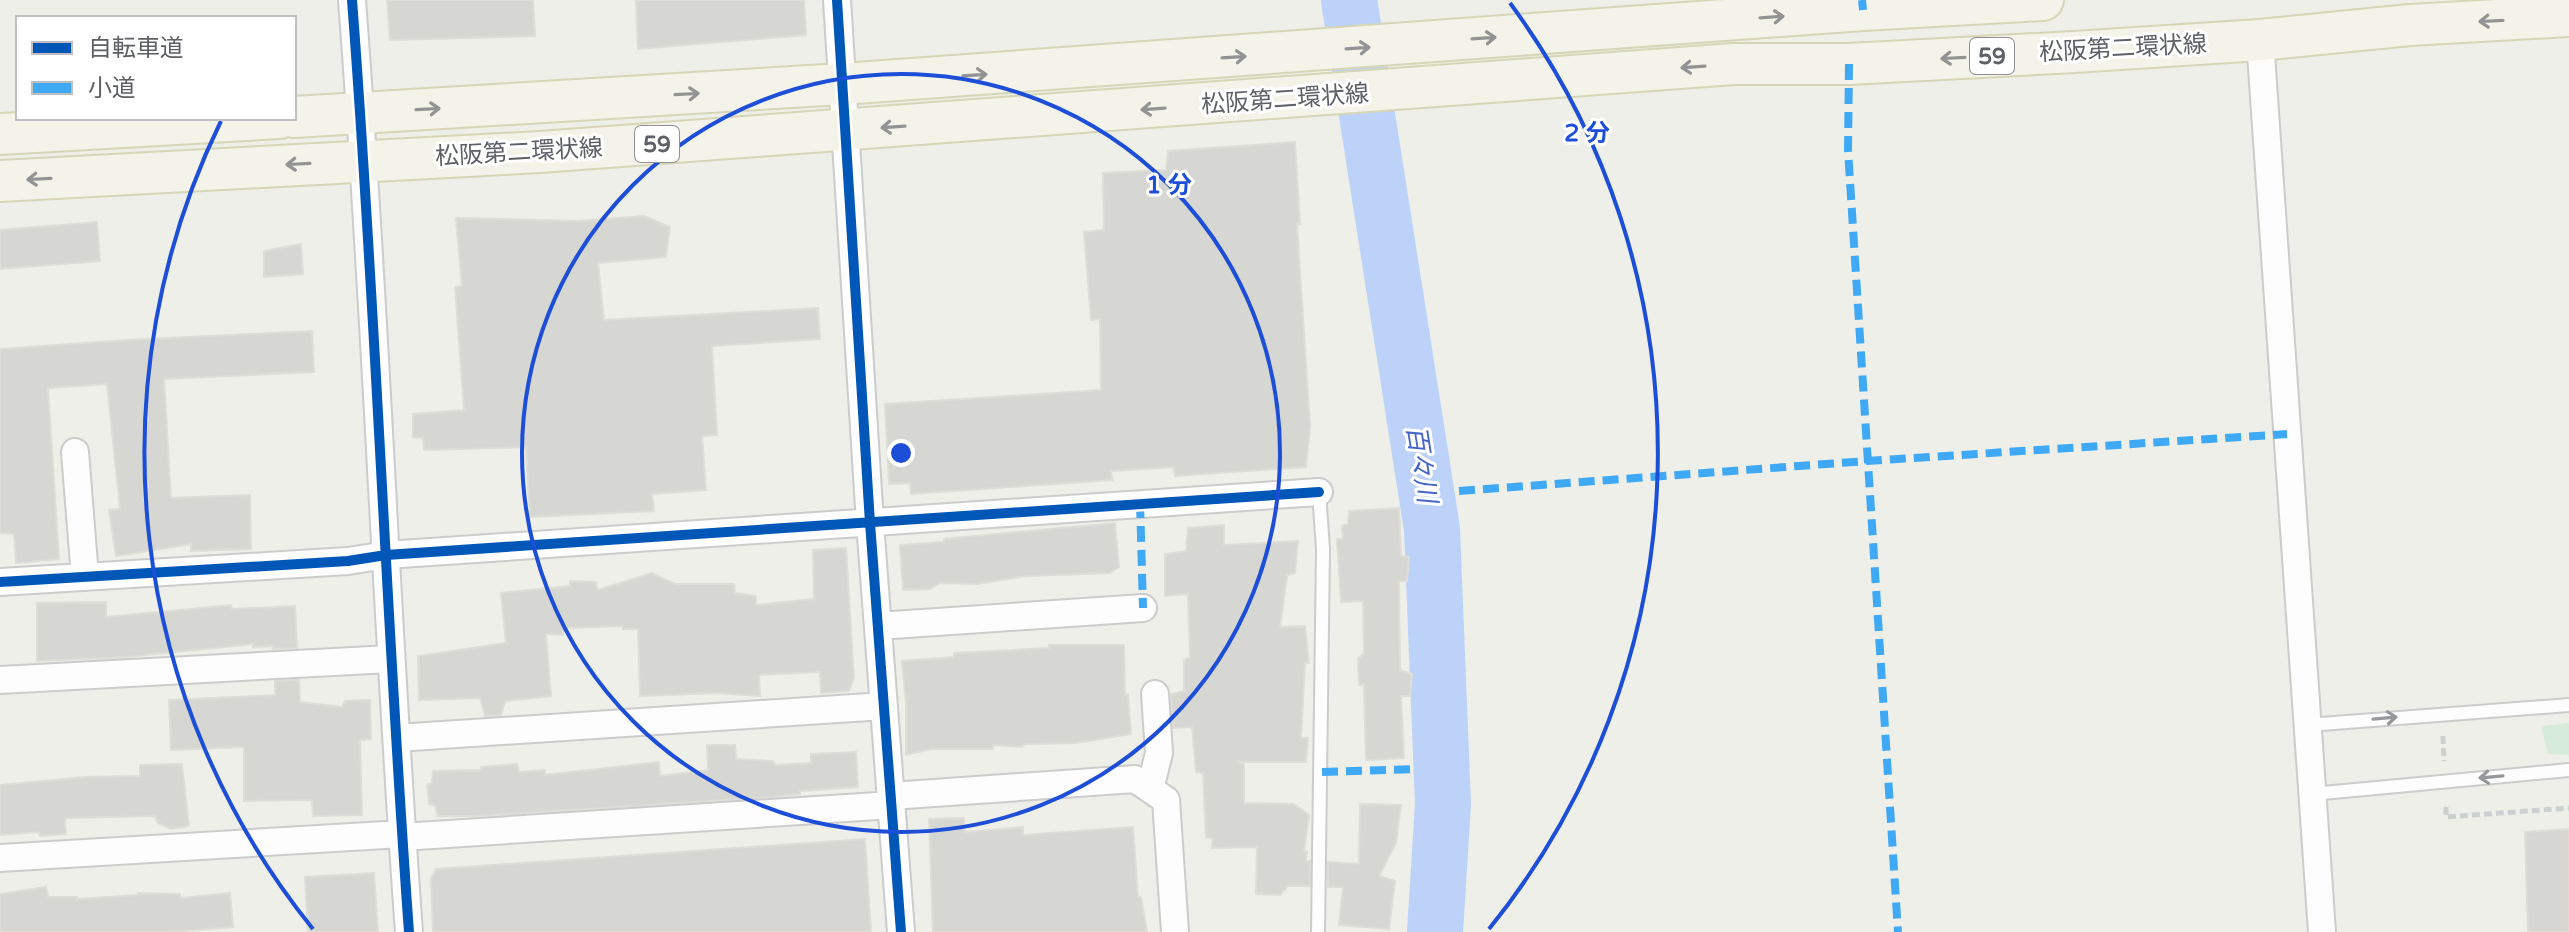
<svg xmlns="http://www.w3.org/2000/svg" width="2569" height="932" viewBox="0 0 2569 932" font-family="'Varela Round','Noto Sans JP',sans-serif">
<style>
.green{fill:#d6ebd9}
.lines{fill:none;stroke-linecap:round;stroke-linejoin:round}
.river{stroke:#bdd2f8;stroke-width:56}
.building{fill:#d6d6d3;stroke:#deddd8;stroke-width:2}
.service-casing{stroke:#cbcccb;stroke-width:16}
.minor-casing{stroke:#cbcccb;stroke-width:30}
.primary-casing{stroke:#d6d6b6;stroke-width:44}
.path{stroke:#ccd1cf;stroke-width:5;stroke-dasharray:8 4;stroke-linecap:butt}
.service{stroke:#fcfdfc;stroke-width:12}
.minor{stroke:#fcfdfc;stroke-width:26}
.primary{stroke:#f3f3e9;stroke-width:40}
.quiet{stroke:#3fa9f5;stroke-width:8;stroke-dasharray:16 8;stroke-linecap:butt}
.cycleway-casing{stroke:#fff;stroke-width:15}
.cycleway{stroke:#0057b8;stroke-width:10}
.oneway{stroke:#929394}
.oneway2{stroke:#95979b}
.ring{fill:none;stroke:#1d4ed8;stroke-width:4}
.labels{text-anchor:middle;stroke-width:6;stroke-linejoin:round;paint-order:stroke}
.shield{fill:#fff;stroke:#8e9095;stroke-width:2}
.shield-label{font-size:22px;font-weight:bold;fill:#5e6067}
.street-label{font-size:24px;fill:#5e6067;stroke:#fff}
.water-label{font-size:26px;font-style:italic;fill:#4566c8;stroke:#fff}
.centre{fill:#1d4ed8;stroke:#fff;stroke-width:4}
.ring-label{font-size:24px;text-anchor:middle;font-weight:bold;fill:#1d4ed8;stroke:#fff;stroke-width:6;stroke-linejoin:round;paint-order:stroke}
</style>
<rect width="100%" height="100%" fill="#eeefe9"/>
<path class="green" d="M2569 723V755L2548 754 2541 726Z"/>
<g class="lines">
<path class="river" d="M1349 0 1432 529 1443 804 1435 932"/>
</g>
<path class="building" d="M387 0H533L535 36 390 40Z
M636 0H804L806 35 638 49Z
M1295 142 1300 224H1297L1310 426 1306 467 1175 476 1173 467 1111 471 1112 480 911 494 910 483 889 484 885 404 1101 390 1100 319 1091 320 1084 232 1104 230 1103 173 1166 170 1168 151Z
M644 216 670 227 666 257 598 263 604 320 818 308 820 339 712 346 717 435 702 436 706 490 652 494 654 511 530 517 526 447 424 450 423 438 413 437V414L464 410 455 287 462 286 456 218 578 221Z
M97 222 100 261 0 269V230Z
M301 244 303 274 264 277V251Z
M312 331 314 372 164 379 171 498 250 495 251 549 191 551V544L116 556 109 510 120 509 107 384 48 388 59 559 16 563 14 534 0 533V349L127 340Z
M1399 508 1401 556 1409 557 1407 581H1399L1400 670 1412 674 1410 696H1401L1404 758 1366 760 1364 685H1359L1358 659 1364 653 1363 601 1341 602 1337 539H1343L1342 526 1348 524 1349 511Z
M1115 523 1119 567 1110 573 1026 576 977 584 940 583 930 589 903 590 900 545 944 542V539Z
M1224 525V545L1298 541 1295 573 1287 575 1280 627 1305 626 1309 663H1305L1301 738H1308L1306 762H1240L1244 765V803L1294 804 1309 815 1304 851 1307 852 1306 861H1310V886H1288L1280 895 1256 894 1257 847 1212 848 1213 839 1206 837 1203 773 1196 772 1192 727 1173 728 1171 694 1184 691V660L1190 657 1188 594 1165 596V554L1186 551 1188 528Z
M846 548 854 678 849 691 821 693 820 672 759 675 760 696 716 693 640 696 638 629H623V626L563 628V635L546 634 551 696 505 701 501 715 485 716 480 698 419 700 418 656 506 643 501 593 570 586V581L596 582 598 590 652 573 675 584H734L735 593 756 596V605L814 599 813 550Z
M106 602V617L231 605 232 609 295 606 297 648 273 649V646L253 647V644L127 657 37 661V603Z
M1049 645H1124L1125 695 1128 694 1131 734 1076 743 1025 744 1022 747 993 745V749H931L906 755V703L902 661 954 657V653L1049 648Z
M299 680 300 702 342 707 345 701 370 700 371 739 360 740 362 815 313 816 312 800 244 801V747L171 750 169 700 275 695V681Z
M707 745H735L736 759 772 761 776 765 811 763V754L856 752 858 787 800 791V794L772 797 475 816H437L436 806 429 804 427 785 432 783 433 771 481 770V767L517 764 519 772 545 770V775L659 762 660 776 708 770Z
M182 764 189 826 171 829 158 823 155 816 65 818 66 834 40 836 39 832 0 835V785L85 777 140 776V765Z
M1360 804 1401 805 1396 843 1379 876 1395 881 1389 929 1339 925 1343 887H1328V862L1359 864Z
M964 818 965 832 1023 827V835L1133 827 1138 897H1141L1147 932H933L929 819Z
M2569 829V932H2528L2525 832Z
M865 839 871 932H433L431 879 436 869Z
M374 873 378 932H308L305 877Z
M46 887 48 897H77V899L138 895V893L180 894V898L230 893 233 927 172 932H0V894Z"/>
<g class="lines">
<defs>
<path id="service" d="M2308 725 2569 705
M2312 794 2569 770
M1318 932 1323 549 1319 492"/>
<path id="minor" d="M352 0C376 310 386 622 409 932
M837 0 870 523 901 932
M2260 40 2322 932
M75 452 85 577
M0 582 348 561 386 555 1319 492
M878 626 1143 608
M0 680 390 659
M397 738 884 706
M1150 789 1159 753 1155 694
M891 796 1135 779 1166 800 1175 932
M402 837 892 805
M0 858 402 834"/>
<path id="primary" d="M294 117 842 84 1863 10 2043 0
M0 134 280 118
M0 181 540 152 1734 64H1849L2074 52 2260 40 2410 25 2569 16"/>
</defs>
<use href="#service" class="service-casing"/>
<use href="#minor" class="minor-casing"/>
<use href="#primary" class="primary-casing"/>
<path class="path" d="M2443 736 2444 761
M2446 807V817L2569 808"/>
<use href="#service" class="service"/>
<use href="#minor" class="minor"/>
<use href="#primary" class="primary"/>
<path class="quiet" d="M1862 0 1863 10
M1849 64 1848 150 1898 932
M1459 491 1867 461 2287 434
M1140 502 1143 608
M1322 772 1417 769"/>
<defs>
<path id="cycleway" d="M352 0C376 310 386 622 409 932
M837 0 870 523 901 932
M0 582 348 561 386 555 1319 492"/>
</defs>
<use href="#cycleway" class="cycleway-casing"/>
<use href="#cycleway" class="cycleway"/>
</g>
<defs><path id="oneway-shaft" d="M-6 0H5M1.5-3L5.5 0L1.5 3" fill="none" stroke-width="1.6" stroke-linecap="round" stroke-linejoin="round" transform="scale(2)"/></defs>
<g class="oneway">
<use href="#oneway-shaft" transform="translate(1772 17) rotate(-4)"/>
<use href="#oneway-shaft" transform="translate(2491 21) rotate(177)"/>
<use href="#oneway-shaft" transform="translate(1484 38) rotate(-4)"/>
<use href="#oneway-shaft" transform="translate(1358 48) rotate(-4)"/>
<use href="#oneway-shaft" transform="translate(1234 57) rotate(-4)"/>
<use href="#oneway-shaft" transform="translate(1953 58) rotate(177)"/>
<use href="#oneway-shaft" transform="translate(1693 67) rotate(176)"/>
<use href="#oneway-shaft" transform="translate(975 75) rotate(-4)"/>
<use href="#oneway-shaft" transform="translate(687 94) rotate(-3)"/>
<use href="#oneway-shaft" transform="translate(428 109) rotate(-3)"/>
<use href="#oneway-shaft" transform="translate(1153 109) rotate(176)"/>
<use href="#oneway-shaft" transform="translate(893 127) rotate(176)"/>
<use href="#oneway-shaft" transform="translate(298 164) rotate(177)"/>
<use href="#oneway-shaft" transform="translate(39 179) rotate(177)"/>
</g>
<g class="oneway2">
<use href="#oneway-shaft" transform="translate(2385 718) rotate(-5)"/>
<use href="#oneway-shaft" transform="translate(2491 777) rotate(175)"/>
</g>
<g class="ring">
<circle cx="901" cy="453" r="379"/>
<path d="M313 929A757 757 0 0 1 221 121M1510 3A757 757 0 0 1 1489 929"/>
</g>
<g class="labels">
<g class="shield">
<rect x="1970" y="38" width="44" height="36" rx="6"/>
<rect x="635" y="126" width="44" height="36" rx="6"/>
</g>
<g class="shield-label">
<text x="1992" y="64">59</text>
<text x="657" y="152">59</text>
</g>
<g class="street-label">
<text transform="translate(2123 48) rotate(-3)" y="8">松阪第二環状線</text>
<text transform="translate(1285 99) rotate(-4)" y="8">松阪第二環状線</text>
<text transform="translate(519 152) rotate(-3)" y="8">松阪第二環状線</text>
</g>
<g class="water-label">
<text transform="translate(1422 464) rotate(81)" y="9">百々川</text>
</g>
</g>
<circle cx="901" cy="453" r="12" class="centre"/>
<g class="ring-label">
<text x="1587" y="141">2 分</text>
<text x="1169" y="193">1 分</text>
</g>
<rect x="16" y="16" width="280" height="104" fill="#ffffff" stroke="#bfbfc2" stroke-width="2"/>
<rect x="32" y="42" width="40" height="12" fill="#0057b8" stroke="#bfbfc2" stroke-width="2"/>
<text x="88" y="56" font-size="24" fill="#5e6067">自転車道</text>
<rect x="32" y="82" width="40" height="12" fill="#3fa9f5" stroke="#bfbfc2" stroke-width="2"/>
<text x="88" y="96" font-size="24" fill="#5e6067">小道</text>
</svg>
